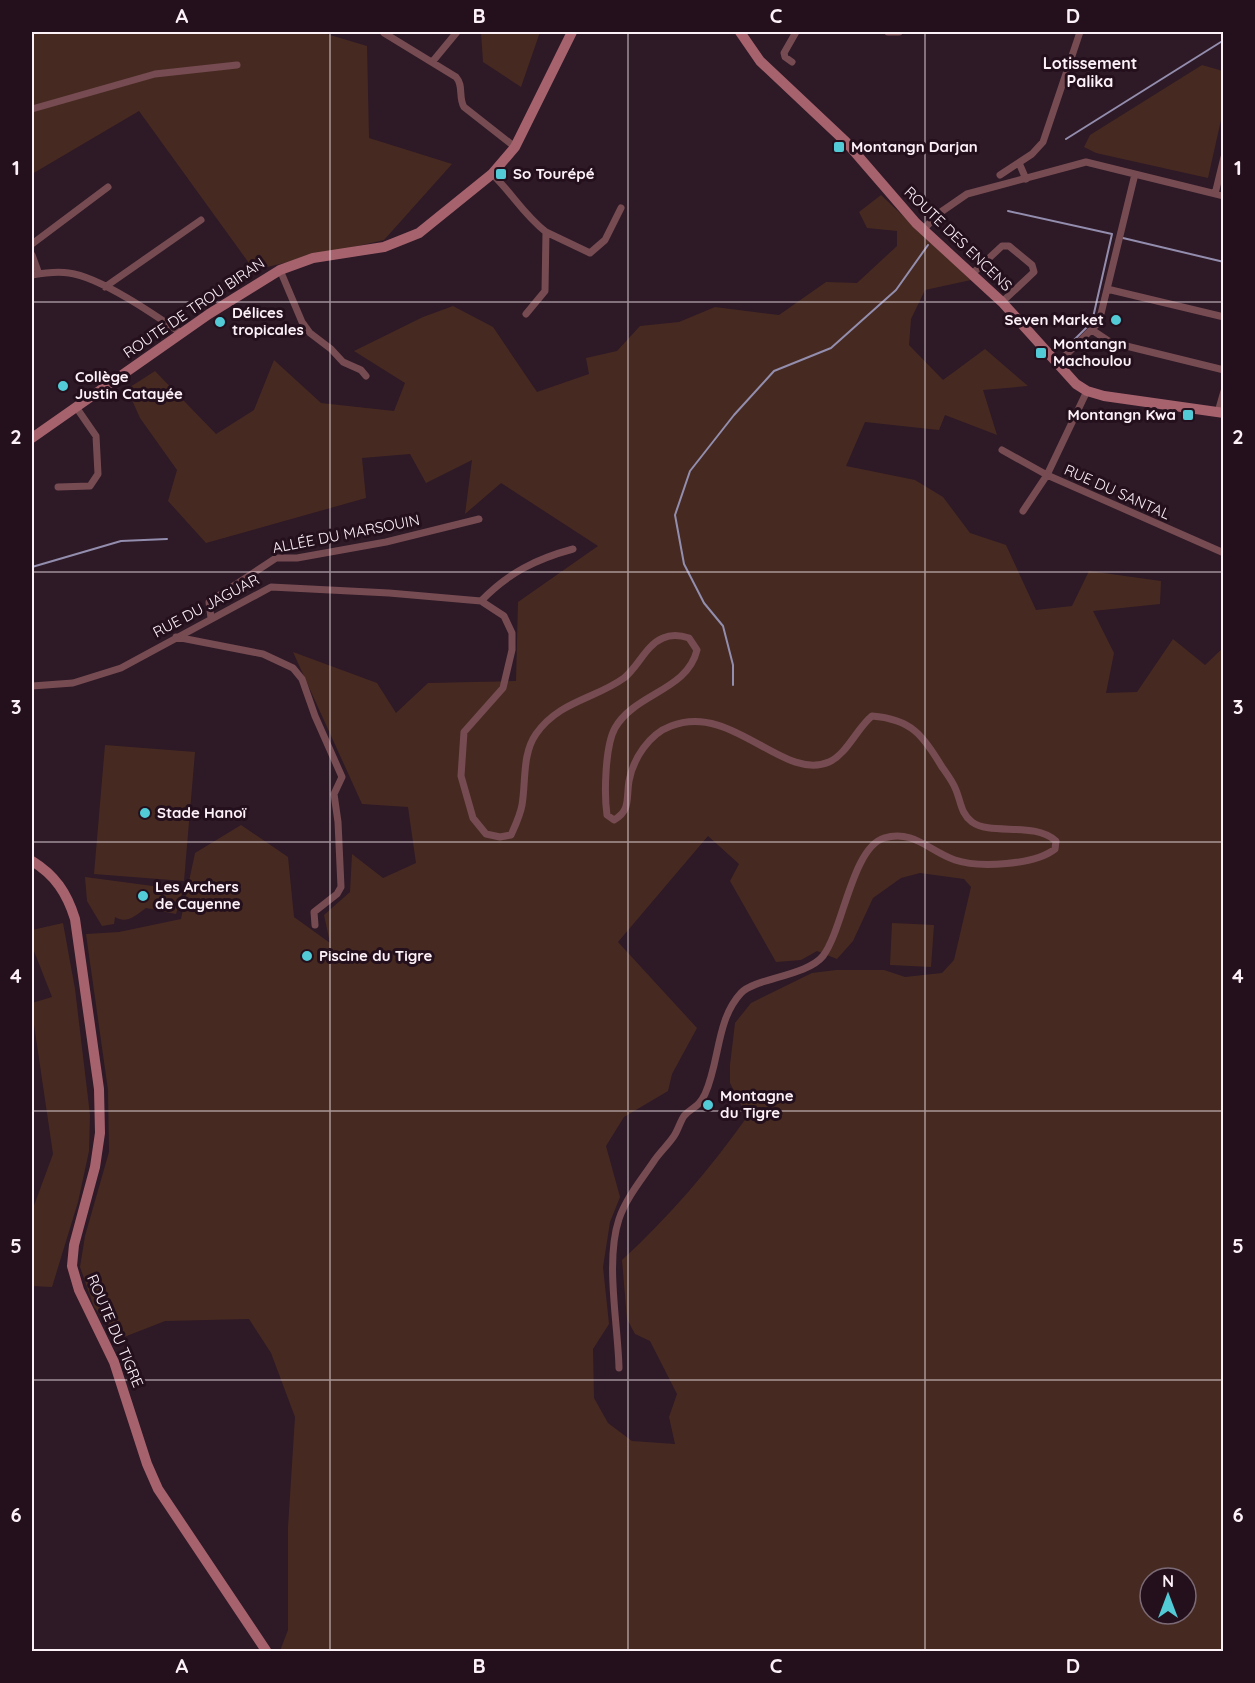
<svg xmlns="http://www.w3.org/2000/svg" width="1255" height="1683" viewBox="0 0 1255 1683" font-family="Quicksand,sans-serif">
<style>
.green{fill:#462a21;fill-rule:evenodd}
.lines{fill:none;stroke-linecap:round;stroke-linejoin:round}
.stream{stroke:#938dae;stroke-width:2}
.street{stroke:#764c52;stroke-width:7}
.secondary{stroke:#a6636e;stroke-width:10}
.grid{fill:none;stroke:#fdf1f8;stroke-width:1.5;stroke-opacity:0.55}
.poi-dot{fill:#52cbd7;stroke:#24101d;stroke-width:2}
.labels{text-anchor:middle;stroke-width:6;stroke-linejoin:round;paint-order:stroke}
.poi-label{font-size:15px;font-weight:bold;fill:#fdf1f8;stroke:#24101d;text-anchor:start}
.street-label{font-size:15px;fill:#fdf1f8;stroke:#24101d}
.neighbourhood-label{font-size:16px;font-weight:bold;fill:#fdf1f8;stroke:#24101d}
.neatline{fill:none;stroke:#fdf1f8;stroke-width:2}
.grid-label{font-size:20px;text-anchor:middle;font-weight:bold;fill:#fdf1f8}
</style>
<rect width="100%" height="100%" fill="#2e1926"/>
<path class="green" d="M32 32H320L367 46 369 138 452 164 384 240 254 270 139 111 32 174Z
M481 32H540L521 87 483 62Z
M1202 65 1223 71V111L1208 178 1096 153 1084 147 1090 135Z
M881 195 971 280 925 290 911 319 909 345 943 380 985 349 1028 386 983 390 997 435 945 415 939 430 865 422 846 466 915 480 943 497 970 533 1006 545 1036 610 1072 606 1089 571 1161 581 1160 604 1093 611 1114 653 1106 693 1137 692 1173 639 1205 665 1223 648V1651H280L288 1630V1527L295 1417 271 1353 249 1319 165 1321 119 1339 94 1307 80 1267 85 1236 109 1152 108 1090 86 934 119 932 181 919 195 853 241 825 288 857 294 917 330 943 324 915 350 892 352 854 383 878 416 863 408 807 362 804 293 652 377 683 396 713 428 683 516 681 518 602 598 546 501 483 465 514 472 460 426 483 410 454 362 458 366 498 206 543 168 501 177 470 140 418 127 389 155 371 216 434 254 410 274 360 321 403 394 411 405 383 354 351 423 317 453 306 493 327 537 392 589 374 586 358 617 351 640 326 679 322 715 307 779 315 826 282 857 283 897 246V231L867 228 859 212ZM708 836 739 864 730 881 776 962 801 960 817 951 837 959 853 941 873 898 901 878 920 873 964 879 971 887 954 960 942 973 905 977 884 970H836L812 973 751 1003 735 1023 730 1065V1083L747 1117C710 1169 669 1217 622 1260L627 1319 635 1334 650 1341 677 1394 669 1417 675 1444 632 1441 608 1423 594 1398 593 1349 609 1324 603 1267 610 1222 620 1197 606 1146 624 1117 668 1091 672 1074 697 1028 618 942ZM1150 1578H1186V1614H1150Z
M105 745 195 752 184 881 94 874Z
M85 877 183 890 176 914 146 908C135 916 127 924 115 917L114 924 102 926 87 901Z
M63 923 75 989 90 1115 89 1151 78 1202 52 1287 32 1286V1211L53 1154 32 1011V1003L52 997 32 946V930Z
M892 923 934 925 931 967 890 965Z"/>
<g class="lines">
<path class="stream" d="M1066 139 1224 40
M1008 211 1112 234 1092 322 1074 340
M1123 238 1224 262
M32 567 121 541 167 539
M733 685V665L723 626 704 603 684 564 675 515 690 471 734 415 774 371 831 348 896 290 928 245"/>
<path class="street" d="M888 32H899
M384 33 456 77C464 86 458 97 464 107L515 147
M433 61 457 32
M792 62 785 57 784 53 796 32
M32 109 155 74 237 65
M1019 163 1026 179
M492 174C512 193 523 214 546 232L545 291 526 314
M1000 175 1032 154 1043 142 1080 32
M1215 194 1224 157
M923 230 938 214 967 194 1086 162 1224 196
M546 232 590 253 605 240 621 208
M32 244 108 187
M32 255 39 274
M280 270 302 322 310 333 331 349 343 362 361 370 366 376
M972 274 1002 246H1009L1032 265 1034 272 1002 302
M32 275C43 273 57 271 69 273 100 277 155 315 181 333
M105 287 201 220
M1107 289 1224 317
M1092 330 1110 342 1224 370
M1057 364 1099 322 1135 174
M1218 412 1224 391
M1002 450 1047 475 1224 553
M58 487 90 486 98 474 96 436 76 407
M1023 511 1047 475 1087 391
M481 601C508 573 536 559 573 549
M211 618 209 602 276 558H297L386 542 479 519
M176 637 263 654 293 668 302 679 315 716 342 777 334 794 338 822 341 887 337 894 314 912 315 925
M32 686 73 683 121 668 271 587 389 593 481 601 504 616 512 633V650L503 688 464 732 461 776 473 818 486 834 500 837 511 835C515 826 520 816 522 805 526 782 522 754 536 734 559 701 595 699 624 678 638 667 646 645 663 638 672 634 680 635 689 638L697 650C687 691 635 693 615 728 605 746 604 794 607 815L614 820C631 810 626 799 629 781 633 759 649 734 671 726 732 702 783 782 829 762 847 754 857 728 872 716 911 719 923 735 942 767 947 774 953 782 956 790 961 802 961 814 972 822 991 836 1034 821 1056 841L1055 849C1035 865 979 868 955 860 929 851 913 829 884 838 852 848 843 930 823 956 807 976 755 978 741 993 716 1020 720 1061 705 1094 698 1109 691 1107 684 1116 680 1122 678 1130 674 1136 668 1145 660 1152 654 1161 642 1179 626 1198 619 1219 605 1261 618 1324 619 1368"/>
<path class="secondary" d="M740 32 760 61 846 142 916 223 1002 302 1076 384 1087 391 1104 396 1224 413
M32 438 209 314 280 270 313 258 384 247 419 233 492 174 515 147 572 32
M32 861C55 875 67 893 75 919L99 1089 100 1133 95 1167 74 1245 72 1266 79 1290 114 1362 147 1464 158 1489 267 1652"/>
</g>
<path class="grid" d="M330 32V1652M628 32V1652M925 32V1652M32 302H1224M32 572H1224M32 842H1224M32 1111H1224M32 1380H1224"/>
<g class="poi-dot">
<rect x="833" y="141" width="12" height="12" rx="3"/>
<rect x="495" y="168" width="12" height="12" rx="3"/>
<circle cx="1116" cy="320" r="6"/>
<circle cx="220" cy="322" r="6"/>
<rect x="1035" y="347" width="12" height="12" rx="3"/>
<circle cx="63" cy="386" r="6"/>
<rect x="1182" y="409" width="12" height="12" rx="3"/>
<circle cx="145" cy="813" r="6"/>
<circle cx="143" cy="896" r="6"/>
<circle cx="307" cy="956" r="6"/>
<circle cx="708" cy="1105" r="6"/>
</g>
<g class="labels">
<g class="poi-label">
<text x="851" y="152">Montangn Darjan</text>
<text x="513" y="179">So Tourépé</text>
<text x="232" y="318">Délices<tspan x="232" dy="17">tropicales</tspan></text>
<text x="1104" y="325" text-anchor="end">Seven Market</text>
<text x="1053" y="349">Montangn<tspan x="1053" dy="17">Machoulou</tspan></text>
<text x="75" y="382">Collège<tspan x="75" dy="17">Justin Catayée</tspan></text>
<text x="1176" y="420" text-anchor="end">Montangn Kwa</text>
<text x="157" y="818">Stade Hanoï</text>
<text x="155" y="892">Les Archers<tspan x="155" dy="17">de Cayenne</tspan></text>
<text x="319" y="961">Piscine du Tigre</text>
<text x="720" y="1101">Montagne<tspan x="720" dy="17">du Tigre</tspan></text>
</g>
<g class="street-label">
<text transform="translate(958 239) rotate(44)" y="5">ROUTE DES ENCENS</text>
<text transform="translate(194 308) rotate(-34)" y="5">ROUTE DE TROU BIRAN</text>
<text transform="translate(1117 492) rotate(24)" y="5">RUE DU SANTAL</text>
<text transform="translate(346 534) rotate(-11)" y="5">ALLÉE DU MARSOUIN</text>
<text transform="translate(206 606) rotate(-28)" y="5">RUE DU JAGUAR</text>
<text transform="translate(115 1331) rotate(67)" y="5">ROUTE DU TIGRE</text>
</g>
<g class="neighbourhood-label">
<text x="1090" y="69">Lotissement<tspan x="1090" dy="18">Palika</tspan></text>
</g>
</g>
<rect width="1255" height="1683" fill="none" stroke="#24101d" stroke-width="66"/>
<g transform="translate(1168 1596)"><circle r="28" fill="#24101d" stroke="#7b6a75" stroke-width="1.5"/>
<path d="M0-4.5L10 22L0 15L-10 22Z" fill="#52cbd7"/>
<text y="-9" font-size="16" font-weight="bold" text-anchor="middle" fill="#fdf1f8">N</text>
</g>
<rect x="33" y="33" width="1189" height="1617" class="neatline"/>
<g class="grid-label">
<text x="182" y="23">A</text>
<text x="479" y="23">B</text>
<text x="776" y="23">C</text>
<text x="1073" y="23">D</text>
<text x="16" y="175">1</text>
<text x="1238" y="175">1</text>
<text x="16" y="444">2</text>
<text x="1238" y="444">2</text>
<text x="16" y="714">3</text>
<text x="1238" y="714">3</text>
<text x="16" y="983">4</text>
<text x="1238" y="983">4</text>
<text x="16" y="1253">5</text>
<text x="1238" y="1253">5</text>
<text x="16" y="1522">6</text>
<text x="1238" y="1522">6</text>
<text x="182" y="1673">A</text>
<text x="479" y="1673">B</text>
<text x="776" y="1673">C</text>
<text x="1073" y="1673">D</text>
</g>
</svg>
